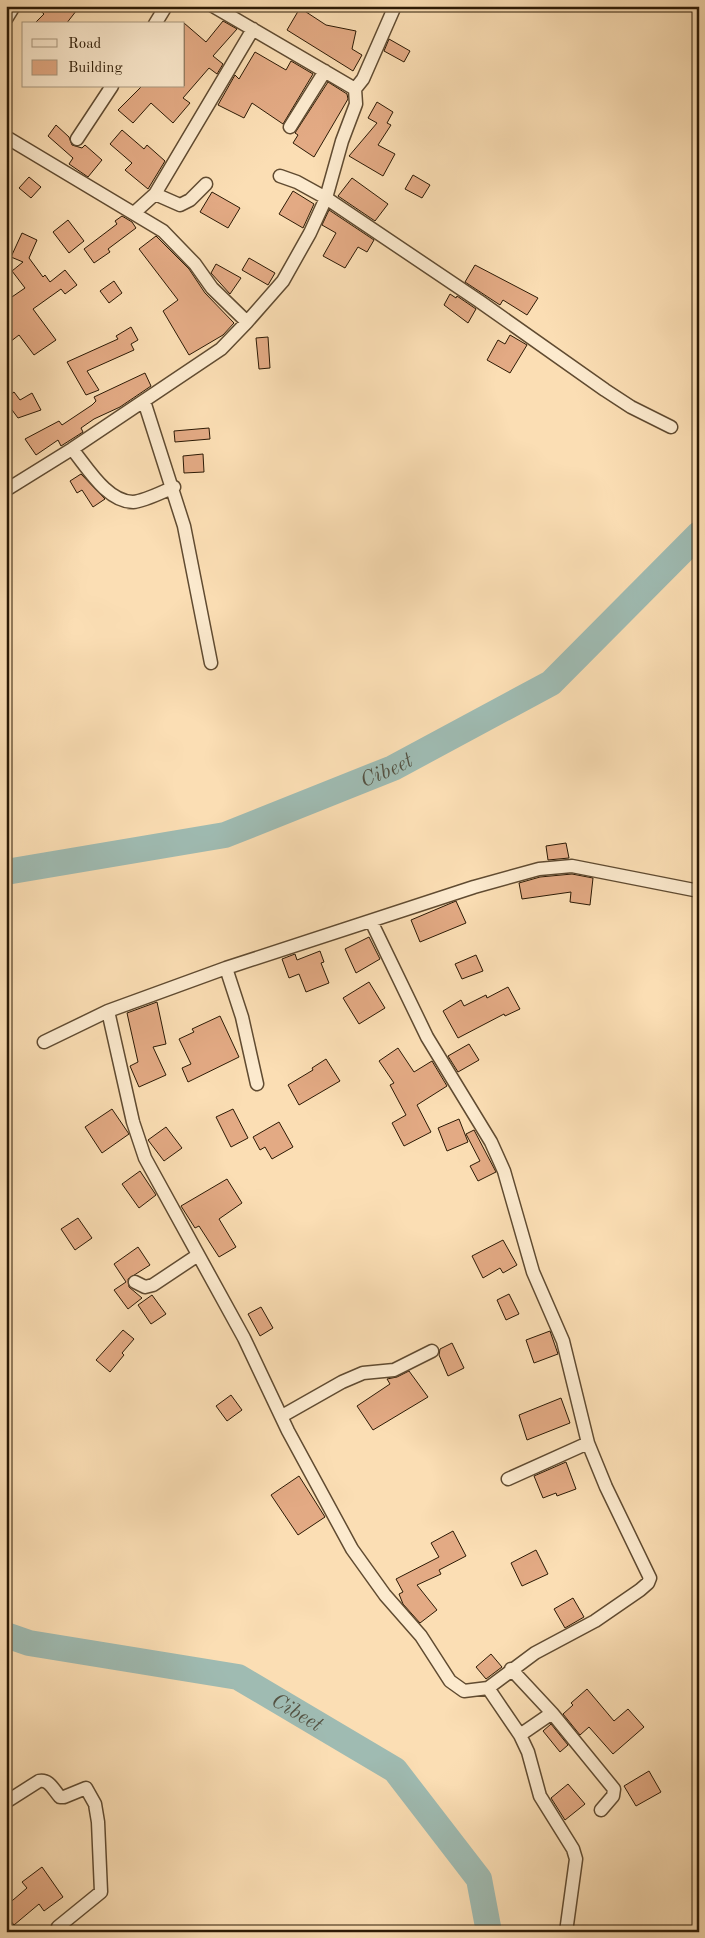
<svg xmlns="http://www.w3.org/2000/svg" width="705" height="1938" viewBox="0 0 705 1938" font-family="'Old Standard TT',serif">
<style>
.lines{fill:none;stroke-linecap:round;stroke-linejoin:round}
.river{stroke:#9fbbb2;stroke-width:26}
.building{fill:#e3aa84;stroke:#2c1a05}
.street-casing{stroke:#604b31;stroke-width:15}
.street{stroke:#fceace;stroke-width:12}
.labels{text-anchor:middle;stroke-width:4;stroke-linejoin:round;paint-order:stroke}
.water-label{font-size:21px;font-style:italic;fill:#545242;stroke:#fceace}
</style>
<rect width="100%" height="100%" fill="#fbdeb4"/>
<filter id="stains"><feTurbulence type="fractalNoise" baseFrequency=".004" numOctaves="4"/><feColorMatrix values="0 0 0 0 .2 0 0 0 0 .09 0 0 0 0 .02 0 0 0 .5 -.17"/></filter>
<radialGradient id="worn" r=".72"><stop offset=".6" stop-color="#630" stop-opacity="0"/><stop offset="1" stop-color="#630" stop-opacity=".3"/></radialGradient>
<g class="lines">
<g class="river">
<path id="s1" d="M6 872 225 835 393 768 551 683 699 534"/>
<path id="s2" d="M6 1635 29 1643 238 1677 395 1770 479 1879 489 1932"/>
</g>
</g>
<path class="building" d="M35 6H80L66 24H34L44 14Z
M300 8 326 25 356 31 352 49 362 55 353 71 287 30Z
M223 21 237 29 213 56 223 64 217 74 209 68 183 98 190 103 173 123 151 103 133 123 118 110 142 86H184V23L206 42Z
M389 39 410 51 404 62 384 51Z
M255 52 286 70 291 61 313 74 283 124 252 103 244 118 218 105 235 75 239 79Z
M328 82 347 94 348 99 314 157 293 143 298 135 295 133Z
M377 102 393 112 387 123 391 125 378 145 395 154 383 176 349 156 377 123 368 118Z
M56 125 69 137 72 145 82 148 85 145 102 160 88 177 69 164 73 158 48 136Z
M122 130 144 149 147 145 165 161 148 189 125 170 132 163 110 144Z
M413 175 430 185 422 198 405 189Z
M29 177 41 187 31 198 19 188Z
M352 178 388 204 375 221 338 196Z
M293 191 314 204 303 228 279 214Z
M212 192 240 208 228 228 200 212Z
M329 210 374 240 367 252 358 247 345 268 323 256 336 233 322 225Z
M122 216 132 222 136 228 108 249 110 252 94 263 84 249 117 224 115 221Z
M68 220 84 241 69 253 53 232Z
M22 233 37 240 29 258 43 277 45 275 50 282 65 270 77 285 65 294 61 289 33 309 56 340 34 355 19 335 6 345V301L25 288 12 271 23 262 11 257Z
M156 236 189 269 205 293 234 323 223 335 189 355 163 311 178 300 139 249Z
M249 258 275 273 268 285 242 270Z
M216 264 241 278 230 294 211 273Z
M475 265 538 298 527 315 503 300 500 305 465 282Z
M114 281 122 293 109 303 100 291Z
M450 294 456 298 457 296 476 309 468 323 444 305Z
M131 327 138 340 131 344 134 350 87 371 99 390 86 395 67 362 118 339 116 336Z
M510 335 527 345 510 373 487 360 498 340 505 344Z
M268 337 270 368 259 369 256 338Z
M145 373 151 386 120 407 94 419 81 428 83 432 61 446 58 440 36 455 25 439 59 421 62 425 92 405 96 401 94 397Z
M14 392 20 400 32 393 41 410 18 418 6 402V398Z
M209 428 210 439 175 442 174 431Z
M203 454 204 472 184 473 183 456Z
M81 474 105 499 93 507 82 490 77 493 70 481Z
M566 843 569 858 548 860 546 846Z
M572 874 593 878 590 905 570 902 571 892 522 899 519 883 540 877Z
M456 901 466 923 420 942 411 920Z
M369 937 380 959 356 973 345 949Z
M320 951 324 962 321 963 329 983 306 992 299 974 289 978 282 959 295 954 297 960Z
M476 955 483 971 462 979 455 964Z
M369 982 385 1008 359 1024 343 998Z
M508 987 520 1009 505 1016 504 1014 458 1038 443 1011 461 1000 464 1006 486 995 487 998Z
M157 1002 166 1044 153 1047 166 1075 139 1087 130 1066 138 1062 127 1013Z
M220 1016 239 1057 188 1082 182 1068 191 1064 179 1039 194 1032 192 1029Z
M469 1044 479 1060 458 1072 448 1056Z
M398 1048 414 1072 432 1061 447 1086 417 1105 431 1132 404 1146 392 1123 406 1115 390 1085 394 1083 379 1061Z
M326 1059 340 1081 299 1105 288 1085 313 1070 312 1068Z
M112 1109 129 1134 102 1153 85 1127Z
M233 1109 248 1138 231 1147 216 1117Z
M459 1119 468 1142 447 1151 438 1128Z
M279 1122 293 1147 272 1159 265 1147 260 1150 253 1137Z
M166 1127 182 1148 164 1161 148 1140Z
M474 1130 496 1172 478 1181 470 1166 480 1161 466 1134Z
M140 1171 156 1195 139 1208 122 1184Z
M227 1179 242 1203 219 1219 236 1247 219 1257 199 1226 195 1228 181 1206Z
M78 1218 92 1238 75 1250 61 1229Z
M503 1240 517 1265 503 1273 500 1268 483 1278 472 1256Z
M138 1247 150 1265 128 1279 129 1287 142 1298 128 1309 114 1290 126 1282 114 1264Z
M509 1294 519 1314 506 1320 497 1300Z
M152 1295 166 1314 151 1324 138 1305Z
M261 1307 273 1328 260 1336 248 1314Z
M123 1330 134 1339 122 1353 124 1355 110 1372 96 1360Z
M550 1331 558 1354 534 1363 526 1340Z
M452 1343 464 1368 448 1376 439 1355 440 1349Z
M409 1371 428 1397 373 1430 357 1406 390 1384 387 1379 397 1377Z
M231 1395 242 1410 227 1421 216 1406Z
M561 1398 570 1423 527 1440 519 1415Z
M566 1462 576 1489 557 1496 556 1493 543 1498 534 1476Z
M299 1476 325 1517 298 1535 271 1495Z
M453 1531 466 1556 439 1570 441 1574 417 1585 437 1610 420 1623 403 1604 399 1594 403 1592 396 1579 439 1557 431 1543Z
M536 1550 548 1574 522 1586 511 1563Z
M573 1598 584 1617 565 1628 554 1609Z
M491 1654 502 1667 486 1679 476 1667Z
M587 1689 614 1721 628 1709 644 1727 613 1754 589 1727 580 1735 563 1714 573 1705 571 1703Z
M551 1724 568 1745 560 1752 543 1731Z
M649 1771 661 1792 636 1806 624 1786Z
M568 1784 585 1804 565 1820 551 1798Z
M42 1867 63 1897 44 1911 39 1904 14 1925 6 1915V1906L27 1888 22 1882Z"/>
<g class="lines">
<defs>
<path id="street" d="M6 19 14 6
M155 24 166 6
M355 89 363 79 395 6
M290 127 325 71
M6 137 163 231 195 264 212 288 247 322
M77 139 112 86
M280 176 297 182 326 198 479 301 605 390 631 407 671 427
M155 194 180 205 190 200 206 184
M134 213 155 194 253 29
M144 401 184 526 211 663
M72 449C87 467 107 502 133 502 145 501 162 492 174 487
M6 490 72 449 221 349 247 322 283 281 310 233 326 198 342 141 356 104 355 89 213 6
M226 968 242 1017 257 1084
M108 1011 133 1122 145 1158 244 1338 288 1431 352 1549 385 1595 421 1636 450 1681 464 1691 488 1688 535 1653 595 1621 640 1590 648 1583 650 1578 606 1487 588 1443 563 1341 533 1272 504 1171 491 1142 427 1037 371 921
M44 1042 108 1011 226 968 474 887 539 869 572 866 699 891
M135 1282 145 1287 153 1285 198 1255
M282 1416 342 1382 363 1373 394 1370 432 1351
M508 1479 588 1443
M511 1669 552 1713
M488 1688 520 1735 528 1752 540 1796 573 1849 576 1859 566 1932
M520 1735 552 1713 614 1789 613 1796 601 1810
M6 1802 39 1781C49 1779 53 1789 60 1797H64L86 1788 95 1804 98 1822 101 1892 58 1927 60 1932"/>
</defs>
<use href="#street" class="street-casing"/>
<use href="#street" class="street"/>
</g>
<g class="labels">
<g class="water-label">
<text dy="7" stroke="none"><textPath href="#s1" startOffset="396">Cibeet</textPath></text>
<text dy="7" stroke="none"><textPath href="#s2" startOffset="305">Cibeet</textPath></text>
</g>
</g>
<rect width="705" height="1938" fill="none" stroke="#fbdeb4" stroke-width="25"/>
<rect x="8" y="8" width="690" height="1923" fill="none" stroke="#2c1a05" stroke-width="2.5"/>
<rect x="12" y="12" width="680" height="1913" fill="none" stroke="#2c1a05"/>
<rect x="22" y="22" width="162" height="65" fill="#fceace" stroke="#a9977e"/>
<rect x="32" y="39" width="25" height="8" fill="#fceace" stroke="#a9977e"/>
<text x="68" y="48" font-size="15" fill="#2c1a05">Road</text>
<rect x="32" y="60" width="25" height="15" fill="#e3aa84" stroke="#a9977e"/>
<text x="68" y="72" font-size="15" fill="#2c1a05">Building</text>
<rect width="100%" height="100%" filter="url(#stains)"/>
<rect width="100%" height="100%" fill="url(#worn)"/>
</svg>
